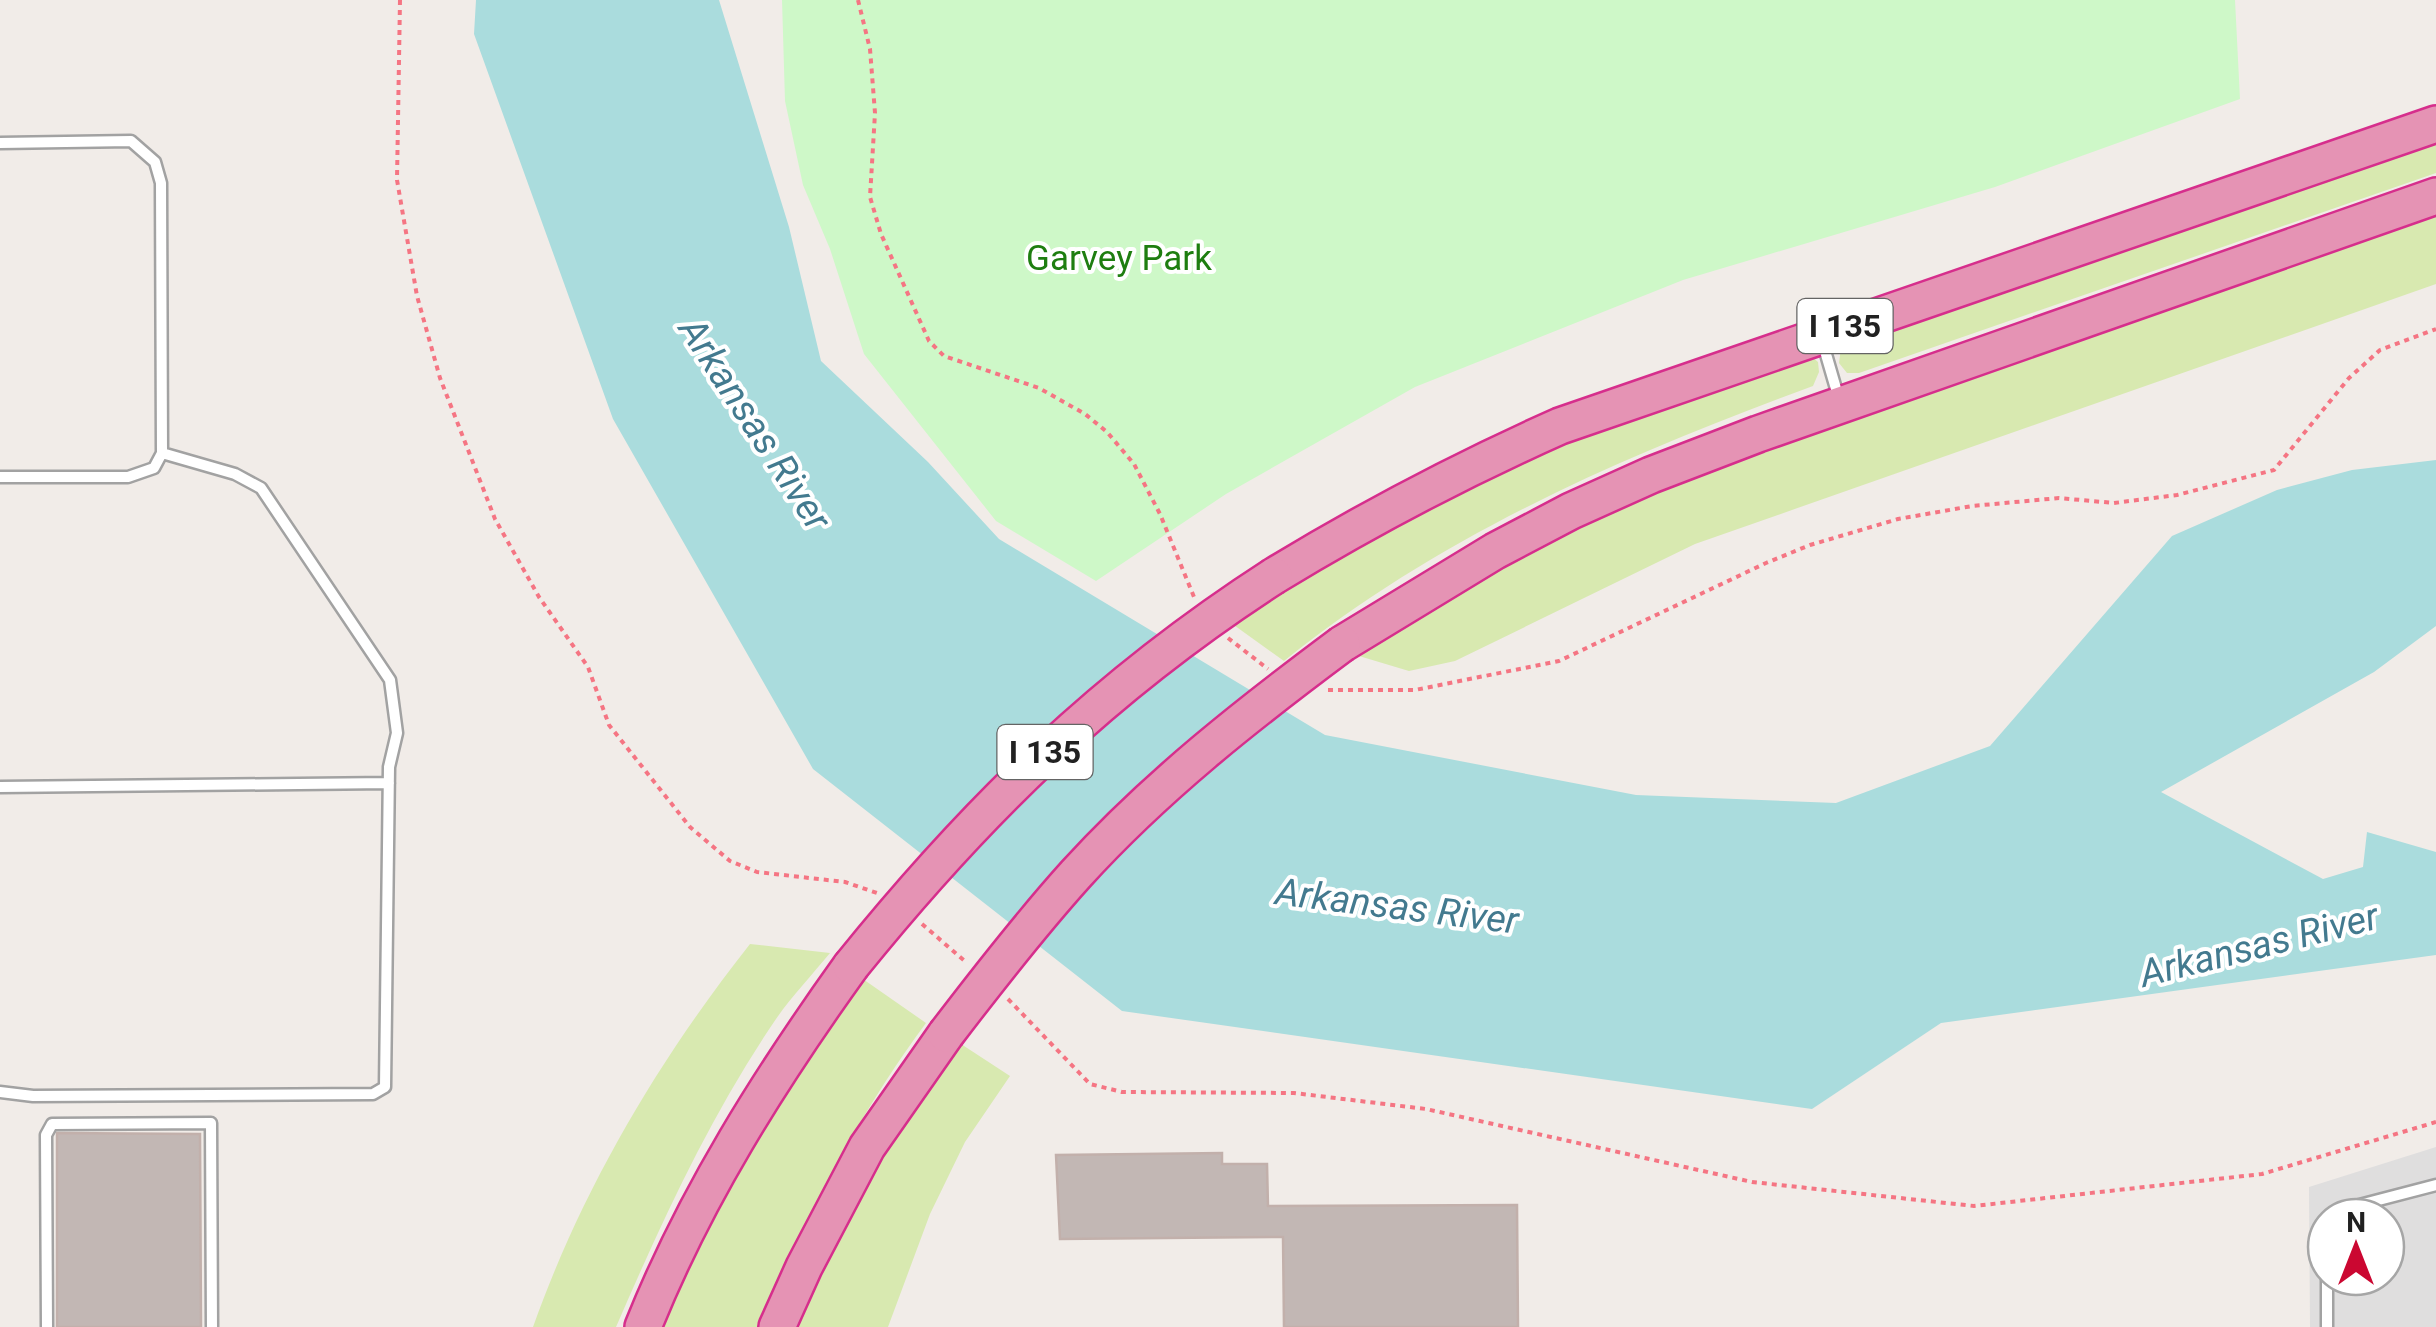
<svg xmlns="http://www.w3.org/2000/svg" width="2436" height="1327" viewBox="0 0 2436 1327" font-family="Roboto,sans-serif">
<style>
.residential{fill:#dfdede;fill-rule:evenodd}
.grass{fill:#d8e9b0}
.park{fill:#cef8c8}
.water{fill:#aadcdd}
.building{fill:#c2b7b4;stroke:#c2b0ab;stroke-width:2.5}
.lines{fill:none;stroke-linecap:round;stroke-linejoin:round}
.service-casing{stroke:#a2a2a2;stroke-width:15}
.motorway-casing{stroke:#d62e8c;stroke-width:40}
.path{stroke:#f57583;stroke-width:4;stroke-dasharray:5 5;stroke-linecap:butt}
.service{stroke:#fff;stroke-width:10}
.motorway{stroke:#e593b4;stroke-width:35}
.motorway-bridge-casing{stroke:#d62e8c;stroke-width:40;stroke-linecap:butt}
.motorway-bridge{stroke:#e593b4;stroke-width:35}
.labels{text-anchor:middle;stroke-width:8;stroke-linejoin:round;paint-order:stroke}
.shield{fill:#fff;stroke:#646464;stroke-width:2.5}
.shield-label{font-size:32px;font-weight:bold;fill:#212121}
.park-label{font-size:35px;fill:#1e7e10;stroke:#fff}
.water-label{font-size:38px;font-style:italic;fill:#437a8f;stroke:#fff}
</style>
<rect width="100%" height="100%" fill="#f1ece8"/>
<path class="residential" d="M2436 1147V1327H2310L2309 1187ZM2326 1217H2386V1277H2326Z"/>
<path class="grass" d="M2436 135V173L1859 373H1847L1839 363 1841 348Z
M2436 216V284L1695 544 1455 661 1409 671 1359 656 1426 607 1575 527 1730 461Z
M1811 356 1818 362 1819 372 1813 386C1625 455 1442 534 1284 661L1231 623 1444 494 1537 448Z
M750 944 830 953C812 975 792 996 776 1019 711 1114 662 1221 616 1327H533C582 1189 659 1059 750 944Z
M860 977 926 1023C857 1116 804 1221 758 1327H663C707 1200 787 1089 860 977Z
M961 1044 1010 1076 965 1142 930 1214 888 1327H797C823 1260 857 1193 896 1132 915 1102 940 1073 961 1044Z"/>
<path class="park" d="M782 0H2235L2240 99 1995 187 1683 280 1415 387 1226 494 1096 581 996 521 864 354 830 249 803 185 785 101Z"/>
<path class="water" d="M476 0H719L789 227 821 361 928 462 999 539 1325 735 1636 795 1836 803 1990 746 2172 536 2277 490 2352 470 2436 460V626L2374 672 2161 792 2323 879 2363 867 2367 832 2436 852V955L1941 1023 1812 1109 1122 1011 813 769 613 419 474 34Z"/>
<path class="building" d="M57 1133 200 1134 201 1327H57Z
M1222 1153V1164H1267L1268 1206 1517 1205 1518 1327H1284L1283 1237 1060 1239 1056 1155Z"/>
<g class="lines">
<defs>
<path id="service" d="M0 143 131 141 155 162 161 183 162 453 154 468 128 477H0
M1823 344 1839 399
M0 787 389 783
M0 1092 33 1096 373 1094 385 1087 389 767 397 733 390 680 261 488 235 474 162 453
M2333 1217 2344 1209 2436 1185
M47 1327 46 1135 52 1124 211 1123 212 1327
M2327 1327V1277"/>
<path id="motorway" d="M1274 576C1366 520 1461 470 1560 426L2436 124
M1342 644 1495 551 1571 511 1651 475 1758 434 2436 196
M643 1327C695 1197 770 1079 851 966
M777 1327 804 1267 867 1147 946 1034"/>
</defs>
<use href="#service" class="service-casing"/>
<use href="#motorway" class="motorway-casing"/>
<path class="path" d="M400 0 397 180 417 296 440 378 495 519 539 597 588 667 609 725 690 827 730 861 757 872 845 882 877 893
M858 0 870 49 875 113 870 197 881 234 929 341 944 356 1039 388 1085 414 1107 432 1134 464 1160 514 1194 597
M1228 638 1268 669
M1328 690H1415L1559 661 1766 563 1810 545 1898 519 1972 506 2059 498 2114 503 2177 495 2274 470 2349 378 2380 350 2436 329
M922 924 967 963
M1008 999 1090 1084 1122 1092 1294 1093 1426 1109 1752 1182 1974 1206 2262 1174 2436 1122"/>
<use href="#service" class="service"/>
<use href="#motorway" class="motorway"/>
<defs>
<path id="motorway-bridge" d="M851 966C977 810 1105 685 1274 576
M946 1034C988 979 1030 925 1076 874 1156 786 1248 714 1342 644"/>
</defs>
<use href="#motorway-bridge" class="motorway-bridge-casing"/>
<use href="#motorway-bridge" class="motorway-bridge"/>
</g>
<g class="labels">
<g class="shield">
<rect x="1797.5" y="299" width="95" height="54" rx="8"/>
<rect x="997.5" y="725" width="95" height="54" rx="8"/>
</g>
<g class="shield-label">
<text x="1845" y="337">I 135</text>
<text x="1045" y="763">I 135</text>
</g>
<g class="park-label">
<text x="1119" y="270">Garvey Park</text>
</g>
<g class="water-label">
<text transform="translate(755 424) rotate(57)" y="13">Arkansas River</text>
<text transform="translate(1397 906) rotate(7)" y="13">Arkansas River</text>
<text transform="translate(2259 945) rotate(-14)" y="13">Arkansas River</text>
</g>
</g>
<g transform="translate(2356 1247)"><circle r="48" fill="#ffffff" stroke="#a6a6a6" stroke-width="2.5"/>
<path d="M0-8L18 38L0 25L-18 38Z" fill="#cb0731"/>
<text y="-15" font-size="28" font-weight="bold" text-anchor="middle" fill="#212121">N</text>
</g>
</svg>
